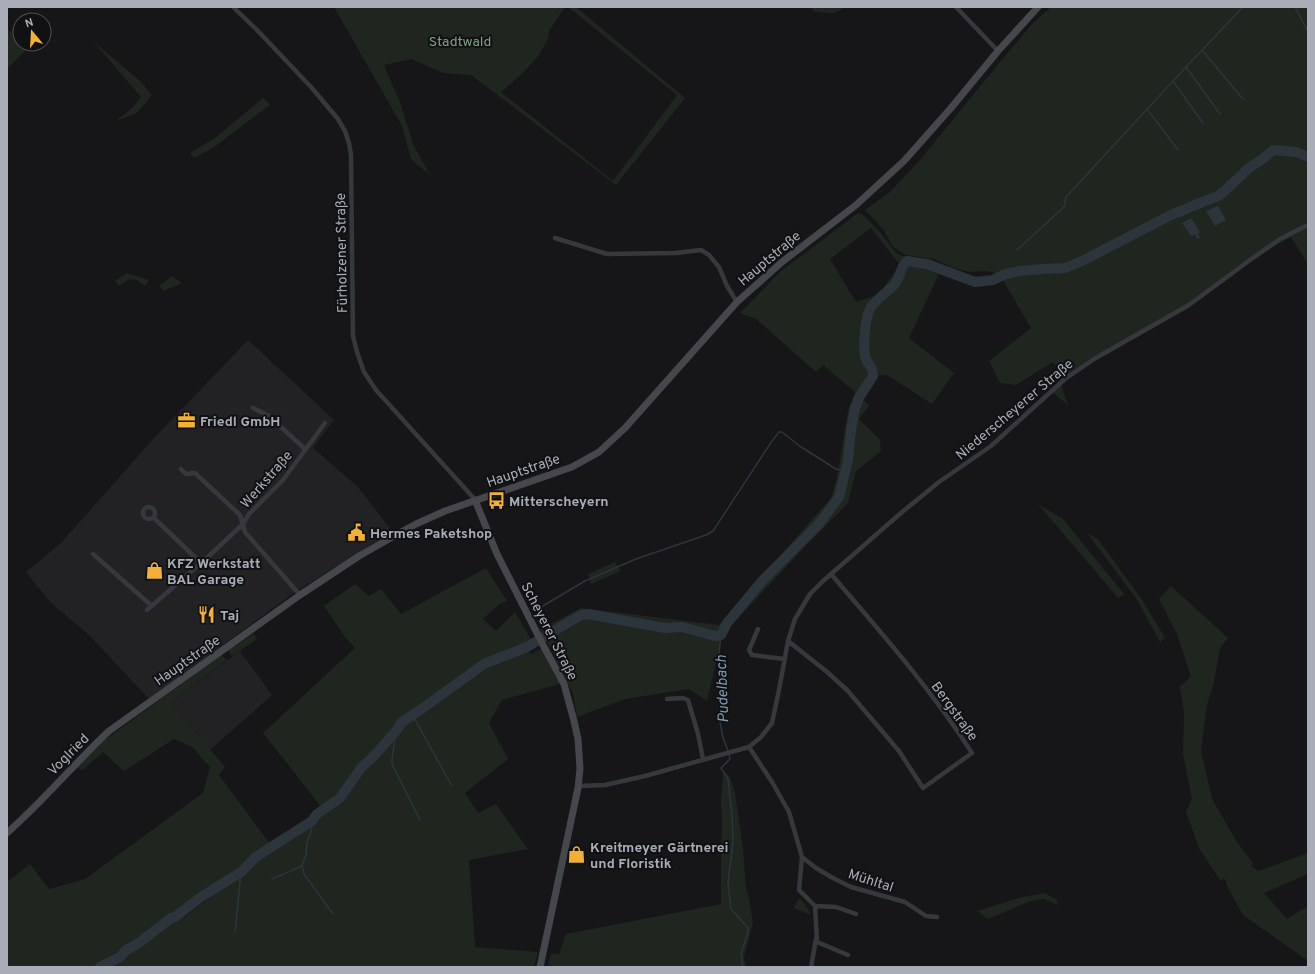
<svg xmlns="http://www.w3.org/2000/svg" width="1315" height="974" viewBox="0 0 1315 974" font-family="Overpass,sans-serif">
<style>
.built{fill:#222225}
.green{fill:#1e261f;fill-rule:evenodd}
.water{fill:#2c353c}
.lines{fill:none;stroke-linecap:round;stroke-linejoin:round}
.stream{stroke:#2c353c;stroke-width:1.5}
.river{stroke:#2c353c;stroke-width:10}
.street{stroke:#37383d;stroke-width:4.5}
.secondary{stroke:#45474d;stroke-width:7}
.labels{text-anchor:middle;stroke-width:4;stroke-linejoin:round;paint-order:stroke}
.park-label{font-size:14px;fill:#7fa381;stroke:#111113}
.street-label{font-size:14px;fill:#a8adb8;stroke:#111113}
.poi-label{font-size:14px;font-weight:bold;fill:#a8adb8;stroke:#111113;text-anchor:start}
.water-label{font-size:15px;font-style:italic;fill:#7f9bb3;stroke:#111113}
</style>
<rect width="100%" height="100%" fill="#161618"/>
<path class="built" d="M248 340 334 420 313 448 358 487 392 531 291 595 149 699 88 634 50 602 26 572 61 543 155 437Z
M240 651 272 695 210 750 170 702Z"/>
<path class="green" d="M334 7H565L549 31 548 39 539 55 523 73 501 92 613 181 677 95 568 7H576L685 98 616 185 471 75 443 73 412 59 384 65 401 105 413 144 430 175 411 159 402 126Z
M811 7H846L834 13 815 12Z
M1051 7H1308V264L1291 237 1250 260 1189 305 1094 359 1060 382 1068 405 1051 391 1065 379 1053 362 1016 385 1000 383 989 361 1031 328 1004 282 992 272 984 271 970 272 954 268 934 259 906 255 894 248 883 229 865 210 890 192 920 160 1000 62 1033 23Z
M7 29 20 39V44H27L30 46 8 68H7Z
M93 41 139 80 152 95 137 113 116 121 132 108 141 97Z
M263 98 270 105 213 148 194 158 190 153 215 138Z
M858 213 862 214 880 232 897 254 906 257 934 261 943 265 909 338 954 373 932 404 887 375 873 376 860 396 869 406 859 419 880 440 881 451 856 471 848 503 795 557 722 636 707 701 689 689 625 699 577 717 573 694 550 647 539 630 581 608 719 625 831 498 837 478 848 411 855 392 823 365 816 372 756 319 740 313 780 272ZM871 228 900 265 878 295 856 302 830 259Z
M127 273 149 280 145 286 137 280 129 279 119 286 115 281Z
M172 276 182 283 164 291 159 286Z
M1038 504 1063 519 1124 594 1118 598Z
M1087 533 1098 539 1143 601 1165 638 1160 642 1136 598Z
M615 562 621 571 591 584 588 574Z
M486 568 507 601 499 604 483 619 496 631 515 612 532 641 509 652 487 660 408 714 394 727 359 766 338 795 322 808 263 733 355 648 345 637 324 606 355 584 369 596 381 589 401 614Z
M1171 586 1228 638 1220 648 1214 682 1207 705 1201 751 1212 799 1237 842 1253 863 1251 866 1258 871 1308 853V874L1264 893 1287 919 1308 906V961L1243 915 1228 888 1225 879 1220 880 1199 848 1186 812 1192 799 1183 754 1184 712 1180 687 1191 676 1177 634 1159 599Z
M254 634 257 639 232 656 228 650Z
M541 649 560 684 502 700 489 723 508 759 465 793 478 813 496 804 528 849 469 860 475 947 538 952 534 967H7V882L30 864 49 889 85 879 203 793 210 767 192 747 174 739 124 771 103 752 84 769 80 770 77 766 102 742 221 655 227 660 170 702 225 767 219 775 270 844 226 877 174 912 185 917 241 872 312 821 324 808 340 798 361 768 402 722 413 716 424 712 486 668 527 651 532 654Z
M723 772 727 773 731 780 735 793 743 849 746 888 749 899 753 923 744 957 746 967H548L551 953 559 954 566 934 721 904V867L722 820 721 800Z
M1045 893 1056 899 1058 905 1044 899 1031 901 988 919 977 911 1022 897Z
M799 898 805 904 811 915 794 908Z"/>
<path class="water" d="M1218 206 1226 220 1215 226 1206 211Z
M1191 218 1200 232 1198 234 1200 238 1197 239 1195 235 1191 236 1182 223Z"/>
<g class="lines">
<path class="stream" d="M1295 7 1308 32
M1202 50 1243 99
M1186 67 1220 114
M1173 81 1203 123
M1147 109 1178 150
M1017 250 1064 207 1066 197 1186 67 1243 7
M536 610 585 581 636 559 706 535 713 531 772 441 779 432H782L801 447 836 469 845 471
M721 635 719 653 720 683 719 716 723 738 728 751
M413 716 452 786
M396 731 392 759V764L420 820
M729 755 730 759 721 768 728 779 732 816 733 842 728 882 731 909 748 928V932L741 954 743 967
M312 821 311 832 307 842 306 855 302 866 304 874 333 914
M272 879 302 866
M235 932 241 872"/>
<path class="river" d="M100 967 120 957 126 950 139 943 171 918 175 917 201 897 241 872 256 857 265 851 312 821 317 814 340 798 361 768 374 756 396 731 402 722 423 708 484 664 527 647 581 615 588 614 665 628 682 627 715 636 721 635 727 623 763 580 819 524 839 497 848 460 851 430 855 408 860 396 873 376C873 373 872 369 871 367 868 363 866 361 865 356 863 345 865 316 871 307 878 298 886 293 894 285 901 278 900 266 907 261L927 264 975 282 993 280 1005 274 1020 271 1042 269 1065 268 1082 261 1171 215 1220 195 1249 168 1264 158 1273 150 1296 152 1308 157"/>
<path class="street" d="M233 7 257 30 311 87 338 119 345 131 349 143 351 155 353 336 357 352 364 372 376 390 470 494 475 500
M956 7 998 51
M555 238 607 254 675 253 701 250 709 255 719 267 727 286 737 302
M253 408 269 416 305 449
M181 469 186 474 195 473 240 515 245 532 300 595
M143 513a6 6 0 1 1 12 0a6 6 0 1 1-12 0Z
M154 518 201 563
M93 554 152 606
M147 610 210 555 243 524 249 514 283 480 325 423
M758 629 749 650 752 655 784 659
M788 641 826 671 847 690 899 751 923 788 972 753C931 689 880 631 831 574
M667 699 683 698 688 700 698 734 703 759
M749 747 772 782 789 812 802 857 799 890 815 906 836 907 856 914
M579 786 605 785 645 776 749 747 761 737 772 723 779 690 788 641 795 619 810 594 823 581 901 513 939 482 991 446 1065 379 1094 359 1189 305 1250 260 1280 239 1308 225
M802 857 816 868 831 877 851 887 905 902 926 916 937 917
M815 906 817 942 848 955
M811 967 816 939"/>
<path class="secondary" d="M475 500 497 554 544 647 564 684 574 721 578 739 580 768 578 788 540 967
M7 833C43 801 74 764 109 731L300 595 359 556 394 536 416 524 445 511 572 467 599 452 625 428 737 302 782 262 856 205 904 161 951 108 998 51 1038 7"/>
</g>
<defs>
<symbol id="office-bare" viewBox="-9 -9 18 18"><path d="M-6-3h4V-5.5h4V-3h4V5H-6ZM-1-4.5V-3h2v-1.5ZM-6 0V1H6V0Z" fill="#f2b134" stroke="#111113" stroke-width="2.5" paint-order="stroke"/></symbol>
<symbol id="bus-bare" viewBox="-9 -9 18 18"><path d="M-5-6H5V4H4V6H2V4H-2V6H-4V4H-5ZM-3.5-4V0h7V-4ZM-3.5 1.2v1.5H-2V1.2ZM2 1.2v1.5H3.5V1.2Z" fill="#f2b134" stroke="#111113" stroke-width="2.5" paint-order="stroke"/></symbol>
<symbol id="civic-bare" viewBox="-9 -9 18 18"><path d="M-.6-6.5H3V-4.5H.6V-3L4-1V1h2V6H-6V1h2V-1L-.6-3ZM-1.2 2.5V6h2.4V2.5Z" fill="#f2b134" stroke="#111113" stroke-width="2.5" paint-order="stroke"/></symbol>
<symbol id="shop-bare" viewBox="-9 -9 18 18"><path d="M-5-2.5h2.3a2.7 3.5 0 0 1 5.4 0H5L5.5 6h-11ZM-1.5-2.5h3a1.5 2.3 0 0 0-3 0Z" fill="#f2b134" stroke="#111113" stroke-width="2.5" paint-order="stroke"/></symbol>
<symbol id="restaurant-bare" viewBox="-9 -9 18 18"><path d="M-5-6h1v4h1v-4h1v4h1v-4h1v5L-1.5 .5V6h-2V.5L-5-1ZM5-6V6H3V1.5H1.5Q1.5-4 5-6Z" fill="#f2b134" stroke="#111113" stroke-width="2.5" paint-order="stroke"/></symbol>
</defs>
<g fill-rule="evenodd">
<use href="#office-bare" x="174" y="408" width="25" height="25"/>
<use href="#bus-bare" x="484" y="488" width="25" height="25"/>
<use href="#civic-bare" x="344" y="520" width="25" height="25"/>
<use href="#shop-bare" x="142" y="558" width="25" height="25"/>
<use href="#restaurant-bare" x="194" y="602" width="25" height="25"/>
<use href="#shop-bare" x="564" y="842" width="25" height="25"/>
</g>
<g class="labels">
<g class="park-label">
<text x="460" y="46">Stadtwald</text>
</g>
<g class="street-label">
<text transform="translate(341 253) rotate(-91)" y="5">Fürholzener Straße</text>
<text transform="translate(769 258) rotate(-40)" y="5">Hauptstraße</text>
<text transform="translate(1014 409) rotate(-40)" y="5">Niederscheyerer Straße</text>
<text transform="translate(523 470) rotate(-19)" y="5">Hauptstraße</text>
<text transform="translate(266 479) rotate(-49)" y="5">Werkstraße</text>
<text transform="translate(550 631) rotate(63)" y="5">Scheyerer Straße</text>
<text transform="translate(187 660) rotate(-35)" y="5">Hauptstraße</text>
<text transform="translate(955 711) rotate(54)" y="5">Bergstraße</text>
<text transform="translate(68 754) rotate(-45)" y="5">Voglried</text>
<text transform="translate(871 880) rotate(18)" y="5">Mühltal</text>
</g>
<g class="poi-label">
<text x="200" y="426">Friedl GmbH</text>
<text x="509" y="506">Mitterscheyern</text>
<text x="370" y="538">Hermes Paketshop</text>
<text x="167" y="568">KFZ Werkstatt<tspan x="167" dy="16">BAL Garage</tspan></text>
<text x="220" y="620">Taj</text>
<text x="590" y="852">Kreitmeyer Gärtnerei<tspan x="590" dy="16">und Floristik</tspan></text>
</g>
<g class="water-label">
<text transform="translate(722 689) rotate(-92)" y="5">Pudelbach</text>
</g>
</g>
<rect width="1315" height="974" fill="none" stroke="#a8adb8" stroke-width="16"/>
<g transform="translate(32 32) rotate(342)"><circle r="19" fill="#111113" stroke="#4d4f55"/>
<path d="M0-3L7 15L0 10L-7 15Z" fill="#f2b134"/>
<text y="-6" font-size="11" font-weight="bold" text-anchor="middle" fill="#a8adb8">N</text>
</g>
</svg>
